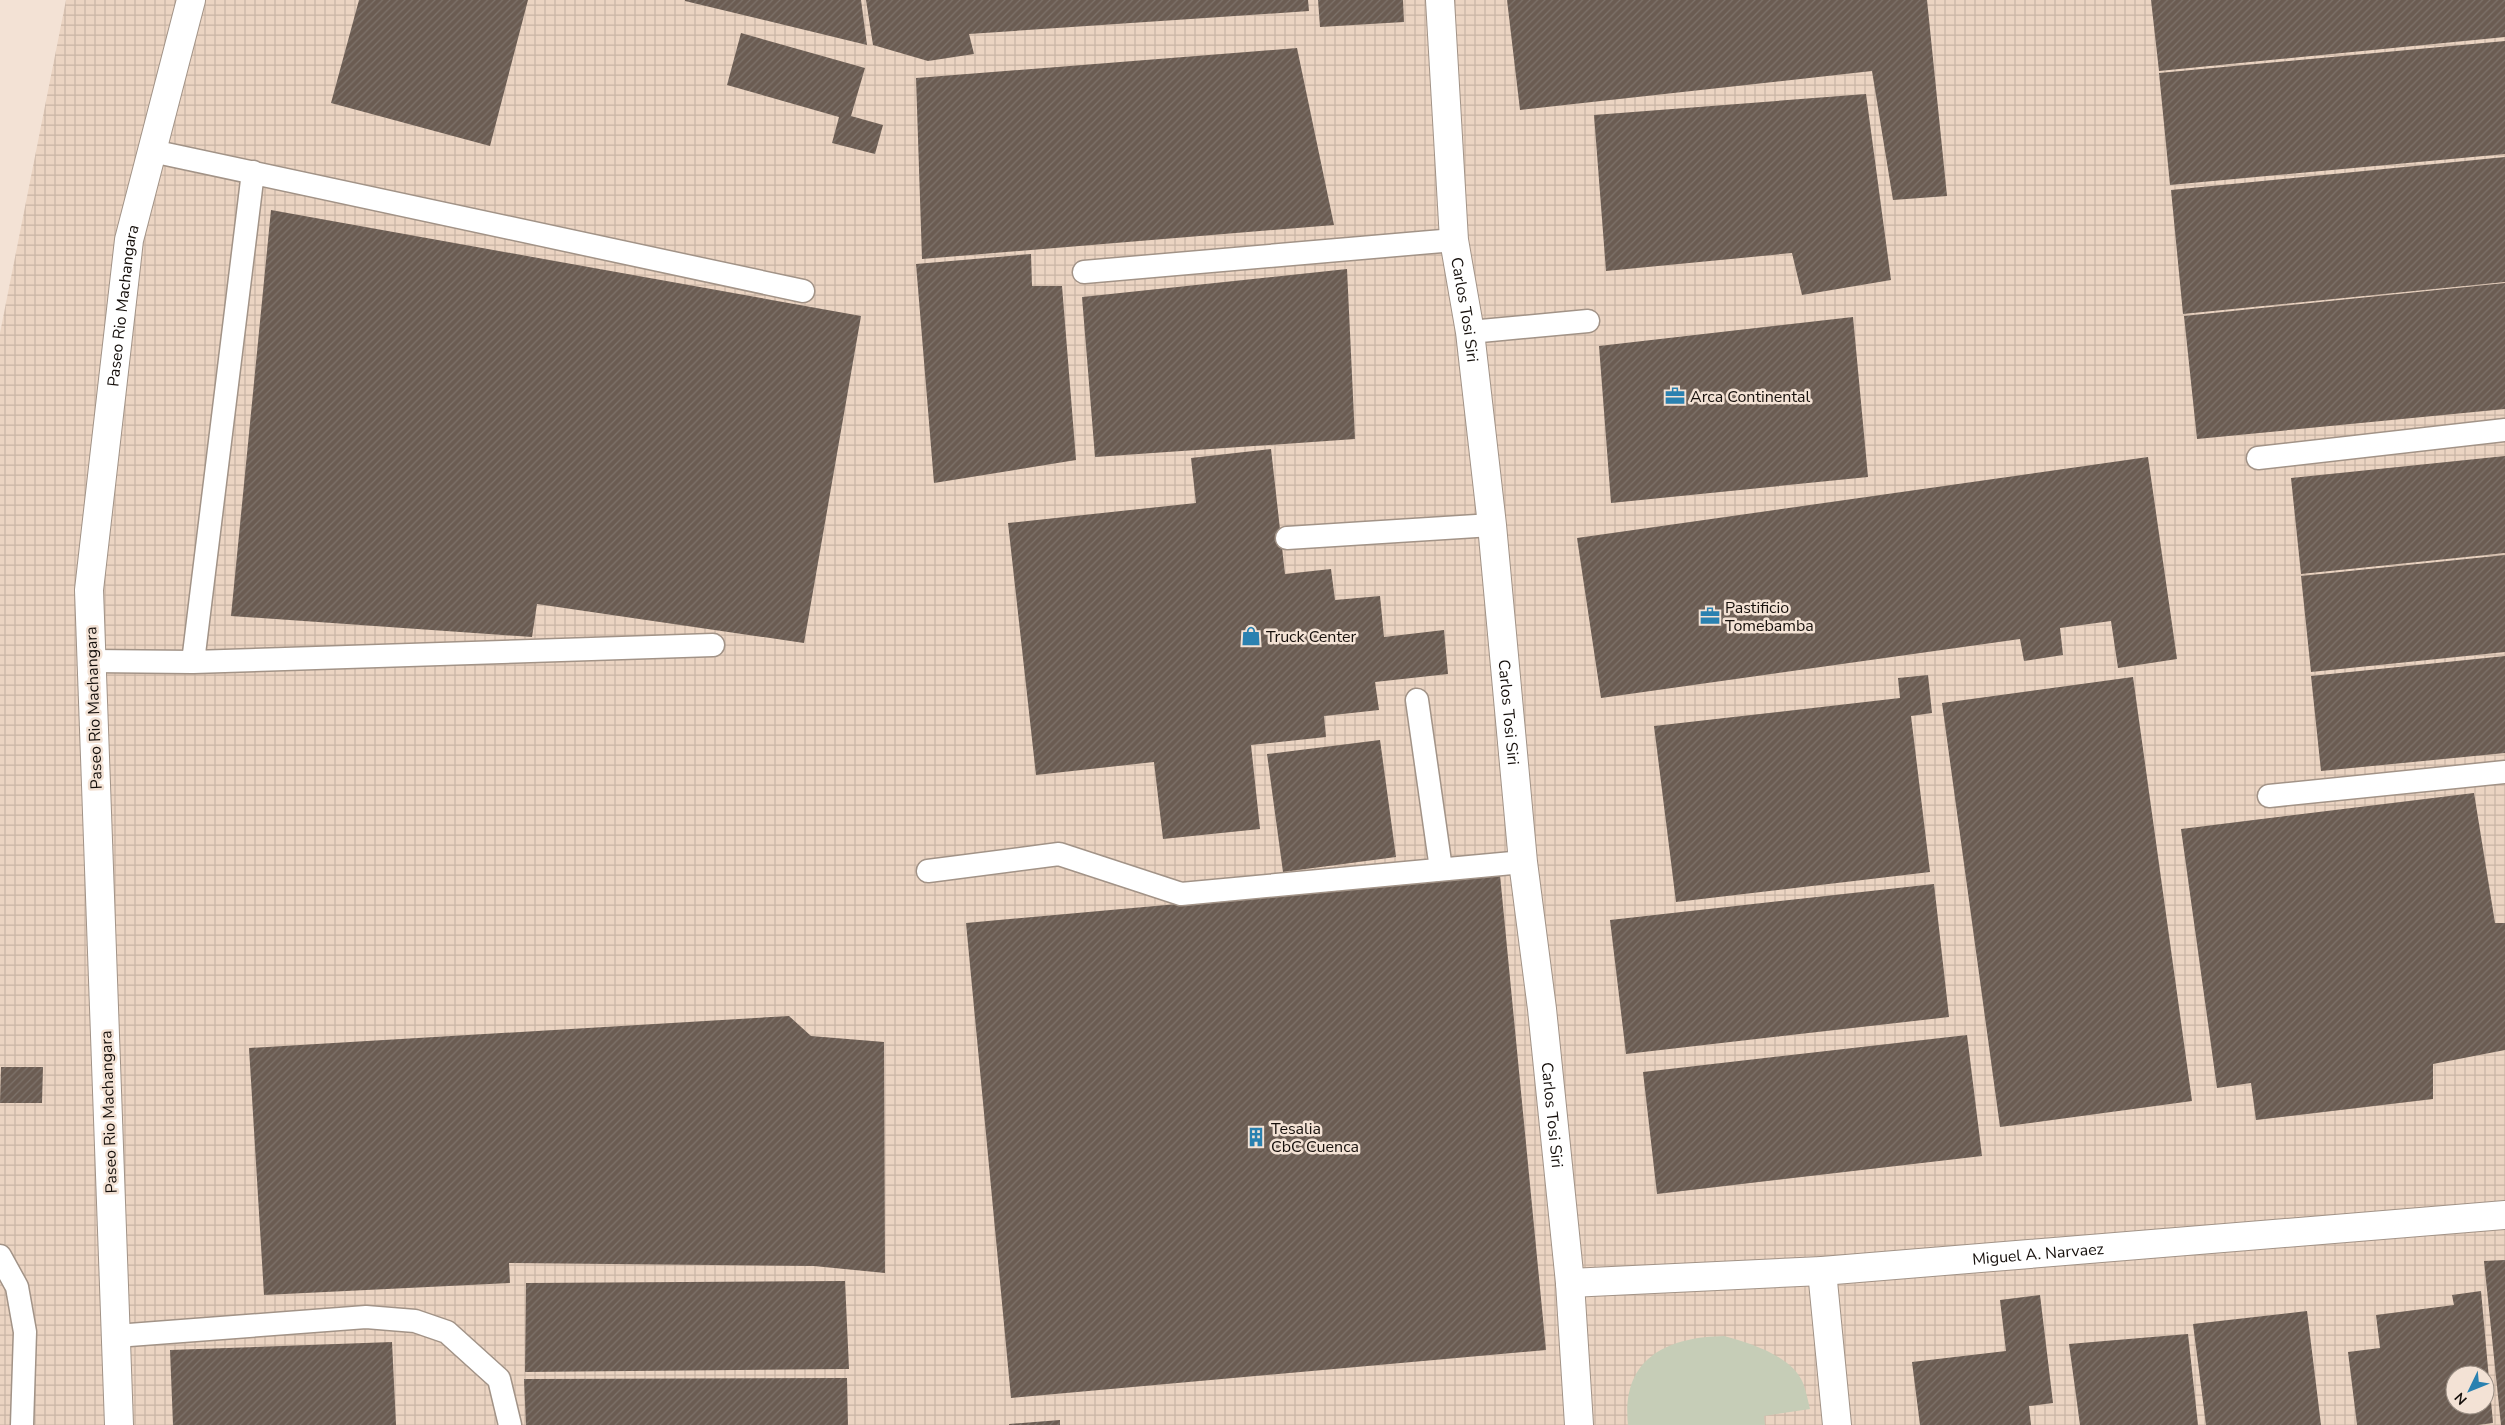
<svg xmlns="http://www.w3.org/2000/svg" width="2505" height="1425" viewBox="0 0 2505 1425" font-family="'Nunito Sans',sans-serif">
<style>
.industrial{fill:url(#industrial-grid);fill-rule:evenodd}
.green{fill:#c6cdb7}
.building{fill:url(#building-hatch);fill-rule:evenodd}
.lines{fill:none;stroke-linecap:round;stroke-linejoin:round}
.lane-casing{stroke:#a29387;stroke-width:25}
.street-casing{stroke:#a29387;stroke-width:30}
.secondary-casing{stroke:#a29387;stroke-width:30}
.lane{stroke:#fff;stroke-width:22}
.street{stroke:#fff;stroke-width:28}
.secondary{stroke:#fff;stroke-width:28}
.labels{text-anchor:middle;stroke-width:5;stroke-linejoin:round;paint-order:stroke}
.street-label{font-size:16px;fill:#150f0b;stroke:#f3e2d5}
.poi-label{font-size:16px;fill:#150f0b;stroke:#f3e2d5;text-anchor:start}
</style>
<defs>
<pattern id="industrial-grid" width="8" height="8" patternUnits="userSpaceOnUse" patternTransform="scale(1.25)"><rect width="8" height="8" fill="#ebd4c2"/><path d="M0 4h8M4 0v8" fill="none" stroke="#c9b5a5"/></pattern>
<pattern id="building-hatch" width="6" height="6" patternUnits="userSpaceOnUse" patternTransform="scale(1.25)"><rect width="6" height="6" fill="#6b5c52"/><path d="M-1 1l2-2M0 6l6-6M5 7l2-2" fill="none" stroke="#7e736b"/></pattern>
</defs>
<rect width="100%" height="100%" fill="#f3e2d5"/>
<path class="industrial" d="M66 0H2505V1425H0V333ZM2455 1375H2485V1405H2455Z"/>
<path class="green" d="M1724 1336C1750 1343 1792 1356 1803 1383 1806 1391 1808 1401 1810 1409L1764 1416 1765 1425H1628C1621 1359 1666 1337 1724 1336Z"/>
<path class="building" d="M359 0H528L490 146 331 103Z
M685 0H861L867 45 685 1Z
M866 0H1308L1309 11 969 34 974 54 928 61 873 45Z
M1318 0H1403L1404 22 1320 27Z
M1507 0H1927L1947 196 1893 200 1872 71 1520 110Z
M2151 0H2505V37L2159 71Z
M741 33 865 68 851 116 883 125 875 154 832 143 839 117 727 85Z
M2505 41V154L2170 185 2159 73Z
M1297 48 1334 225 922 259 916 78Z
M1866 94 1891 280 1802 295 1792 253 1606 271 1594 115Z
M2505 157V282L2183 314 2171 190Z
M271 210 861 316 804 643 537 604 532 637 231 616Z
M1031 254 1032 286H1062L1076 460 934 483 916 264Z
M1347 269 1355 439 1095 457 1082 297Z
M2505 283V409L2197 439 2184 316Z
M1853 317 1868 477 1611 503 1599 346Z
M1271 449 1285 574 1331 569 1335 600 1380 596 1384 637 1444 630 1448 674 1375 682 1379 710 1324 716 1326 737 1251 745 1260 829 1163 839 1154 762 1036 775 1008 523 1196 503 1191 458Z
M2505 456V553L2301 574 2291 478Z
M2148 457 2177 659 2118 668 2111 621 2060 628 2063 655 2024 661 2020 639 1601 698 1577 538Z
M2505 555V652L2311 672 2301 576Z
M2505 656V753L2321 771 2311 676Z
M1928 675 1932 713 1911 716 1930 872 1676 902 1654 726 1900 698 1898 678Z
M2133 677 2192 1101 2000 1127 1942 703Z
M1380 740 1396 857 1283 872 1267 754Z
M2474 793 2495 923H2505V1050L2433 1064V1099L2256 1120 2251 1083 2217 1088 2181 829Z
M1500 875 1546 1350 1011 1398 966 923Z
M1934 884 1949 1017 1626 1054 1610 920Z
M789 1016 811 1036 884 1042 885 1273 814 1266 509 1263 510 1283 264 1295 249 1048Z
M1967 1035 1982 1156 1657 1194 1643 1072Z
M1 1067H43L42 1103H0Z
M2505 1260V1425H2501L2484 1261Z
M845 1281 849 1369 525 1372 526 1283Z
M2481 1291 2493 1423 2478 1425H2357L2348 1352 2380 1348 2376 1315 2454 1305 2452 1295ZM2455 1375H2485V1405H2455Z
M2040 1295 2053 1403 2029 1406 2031 1425H1920L1912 1362 2006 1351 2000 1300Z
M2307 1311 2321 1425H2206L2193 1324Z
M2188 1334 2198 1425H2080L2069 1344Z
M392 1342 396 1425H173L170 1350Z
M847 1378 848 1425H526L524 1379Z
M1060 1420V1425H1009V1424Z"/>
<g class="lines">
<defs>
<path id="lane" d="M152 151 803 291
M1084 272 1454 240
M1470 332 1588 321
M2258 458 2505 430
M1287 538 1492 525
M92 661 193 662 713 645
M193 662 253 172
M1417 700 1441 869
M2269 796 2505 772
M928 871 1059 854 1181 894 1523 862
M0 1256 17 1287 25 1332 22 1425
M116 1336 366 1317 415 1321 447 1332 499 1379 510 1425"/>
<g id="street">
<path id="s1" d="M1440 0 1454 240 1470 332 1492 525 1523 862 1542 1009 1570 1283 1579 1425"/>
<path d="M1822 1271 1837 1425"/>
<path id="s2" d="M1570 1283 1822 1271 2505 1215"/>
</g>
<g id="secondary">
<path id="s3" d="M119 1425 89 590 129 240 191 0"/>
</g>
</defs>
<use href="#lane" class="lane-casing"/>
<use href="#street" class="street-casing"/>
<use href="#secondary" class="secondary-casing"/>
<use href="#lane" class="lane"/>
<use href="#street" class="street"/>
<use href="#secondary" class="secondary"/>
</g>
<defs>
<symbol id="office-bare" viewBox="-9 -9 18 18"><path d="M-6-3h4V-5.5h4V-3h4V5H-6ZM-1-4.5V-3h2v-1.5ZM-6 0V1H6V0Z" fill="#2a81b0" stroke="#f3e2d5" stroke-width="2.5" paint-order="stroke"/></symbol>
<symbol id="shop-bare" viewBox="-9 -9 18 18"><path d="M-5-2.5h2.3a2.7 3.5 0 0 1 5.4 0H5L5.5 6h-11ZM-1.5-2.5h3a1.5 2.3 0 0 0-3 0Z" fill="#2a81b0" stroke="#f3e2d5" stroke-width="2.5" paint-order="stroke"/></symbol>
<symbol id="building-bare" viewBox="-9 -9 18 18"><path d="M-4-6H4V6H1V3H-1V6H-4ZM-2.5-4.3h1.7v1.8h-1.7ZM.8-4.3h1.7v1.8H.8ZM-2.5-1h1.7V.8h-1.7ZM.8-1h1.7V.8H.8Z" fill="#2a81b0" stroke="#f3e2d5" stroke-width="2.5" paint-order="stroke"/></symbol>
</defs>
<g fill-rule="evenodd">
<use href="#office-bare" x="1661" y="382" width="28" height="28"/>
<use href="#office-bare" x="1696" y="602" width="28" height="28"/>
<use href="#shop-bare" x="1237" y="622" width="28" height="28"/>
<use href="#building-bare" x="1242" y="1123" width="28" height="28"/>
</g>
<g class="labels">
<g class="street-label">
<text dy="6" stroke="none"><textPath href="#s3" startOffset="1122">Paseo Rio Machangara</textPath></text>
<text dy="6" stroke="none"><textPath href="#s1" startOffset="311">Carlos Tosi Siri</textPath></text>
<text transform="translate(93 708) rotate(-92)" y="6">Paseo Rio Machangara</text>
<text dy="6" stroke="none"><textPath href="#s1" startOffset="716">Carlos Tosi Siri</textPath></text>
<text transform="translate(108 1112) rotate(-92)" y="6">Paseo Rio Machangara</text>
<text dy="6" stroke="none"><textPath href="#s1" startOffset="1121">Carlos Tosi Siri</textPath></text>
<text dy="6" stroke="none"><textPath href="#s2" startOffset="469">Miguel A. Narvaez</textPath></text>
</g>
<g class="poi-label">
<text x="1690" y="402">Arca Continental</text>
<text x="1725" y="613">Pastificio<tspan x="1725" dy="18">Tomebamba</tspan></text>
<text x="1266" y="642">Truck Center</text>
<text x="1271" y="1134">Tesalia<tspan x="1271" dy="18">CbC Cuenca</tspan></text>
</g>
</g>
<g transform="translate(2470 1390) rotate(227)"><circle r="24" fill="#f3e2d5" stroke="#9a8e84"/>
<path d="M0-4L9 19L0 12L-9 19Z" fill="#2a81b0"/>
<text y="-8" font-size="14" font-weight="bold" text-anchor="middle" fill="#150f0b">N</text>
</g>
</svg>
